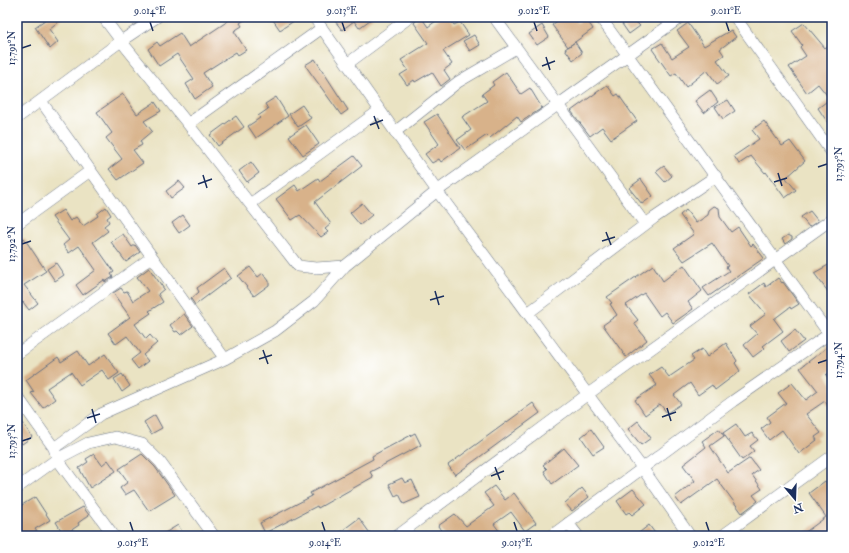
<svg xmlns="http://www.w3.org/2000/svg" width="849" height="553" viewBox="0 0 849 553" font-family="'IM FELL Double Pica',serif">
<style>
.building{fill:#d8b28a}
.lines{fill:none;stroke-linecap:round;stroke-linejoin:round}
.street-casing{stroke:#636e81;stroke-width:12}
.street{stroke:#fff;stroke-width:11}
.ticks{fill:none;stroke:#1b2f5e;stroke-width:1.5}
.neatline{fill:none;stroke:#1b2f5e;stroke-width:1.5}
.ticks-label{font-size:10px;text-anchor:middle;fill:#1b2f5e}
</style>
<rect width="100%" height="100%" fill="#fff"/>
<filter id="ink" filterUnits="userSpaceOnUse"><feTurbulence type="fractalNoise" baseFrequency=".025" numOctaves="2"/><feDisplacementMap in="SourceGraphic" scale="8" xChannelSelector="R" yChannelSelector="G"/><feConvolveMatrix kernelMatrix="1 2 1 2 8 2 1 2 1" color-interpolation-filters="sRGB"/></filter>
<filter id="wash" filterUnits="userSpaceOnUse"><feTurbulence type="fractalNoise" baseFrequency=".012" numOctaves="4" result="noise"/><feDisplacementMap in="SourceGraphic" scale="16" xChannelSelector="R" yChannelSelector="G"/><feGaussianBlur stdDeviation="0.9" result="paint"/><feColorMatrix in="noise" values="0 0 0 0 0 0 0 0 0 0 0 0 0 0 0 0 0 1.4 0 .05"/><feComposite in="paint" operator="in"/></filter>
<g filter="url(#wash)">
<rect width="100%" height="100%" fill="#eae3c3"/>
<g id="blocks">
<path class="building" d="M49 17H64L49 29 58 42 50 49 35 27Z
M225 17H248L240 23 242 26 234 31 246 50 238 55 236 52 203 73 212 87 195 99 186 84 194 79 177 54 159 66 148 49 157 42 160 46 180 33 189 47 228 21Z
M271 17H300L280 30Z
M340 17H374L359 28 354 21 342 30 335 21Z
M419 17H421L428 27 441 17H448L454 25 460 22 469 35 443 51 452 64 444 70 450 79 441 86 432 72 415 82 414 80 407 85 400 75 408 70 401 60 428 43 414 23Z
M563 17H572L577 23 585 17 593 29 568 47 552 25Z
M631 17 640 26 629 34 622 24Z
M688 23 704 46 731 30 736 37 720 49 724 55 717 60 729 76 717 84 707 70 686 87 676 73 671 76 652 49 662 43 672 58 689 47 677 31Z
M804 23 825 48 832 43V129L818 108 830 99 818 84 807 93 789 67 806 56 800 47 802 45 792 31Z
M542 25 549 37 537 45 529 34Z
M474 35 480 45 470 51 463 41Z
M575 42 582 53 573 60 565 49Z
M315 59 348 110 341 115 305 65Z
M506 72 521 94 530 88 542 108 521 122 517 116 490 138 487 135 465 150 457 140 471 130 462 117 487 101 482 94 494 85 492 82Z
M607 85 615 96 618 94 637 121 611 139 602 127 590 136 571 111Z
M710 90 718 102 704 113 695 101Z
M123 94 137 114 155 102 161 111 144 121 152 131 140 141 142 145 133 150 143 163 118 180 109 169 122 159 106 138 112 133 97 112Z
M276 97 288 116 256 138 248 126 260 118 258 116 268 109 265 104Z
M728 100 735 111 723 119 715 107Z
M302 105 311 118 298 127 289 114Z
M437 114 460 148 441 162 439 159 432 163 425 154 439 144 424 122Z
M236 116 244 127 218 146 210 135Z
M764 121 782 146 790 141 805 161 786 178 796 190 785 198 766 172 765 173 751 156 739 164 734 156 759 139 752 130Z
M306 125 319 144 303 155 289 136Z
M354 156 362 166 315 202 331 224 325 229 328 232 321 237 300 215 292 220 276 199 295 185 299 191 318 178 320 181Z
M251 162 259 173 247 182 239 171Z
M664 166 672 176 665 182 656 172Z
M641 179 653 196 642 204 629 188Z
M179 181 185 188 171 198 166 191Z
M362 203 372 215 360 225 350 213Z
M714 206 719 208 720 217 731 232 738 227 751 246 753 244 764 258 709 296 703 288 729 271 726 267 728 266 712 243 684 261 674 248 694 234 680 215 686 210 696 223 708 215 709 210Z
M106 207 111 215 107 218 109 222 104 226 108 231 93 242 114 272 111 274 113 277 105 282 104 280 83 295 76 285 96 270 79 246 69 253 63 245 69 240 52 217 63 210 70 221 76 217 83 226 98 216 97 214Z
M810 211 818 221 809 227 801 217Z
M183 215 190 225 179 233 172 223Z
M123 234 132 247 135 245 140 252 126 262 111 242Z
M788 235 792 237V239L785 244 782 239Z
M24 238 46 271 24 285 38 303 29 310 23 302 17 307V243Z
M56 263 64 275 55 281 47 269Z
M832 263V297L814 273Z
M653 265 663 281 684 265 702 291 688 302 693 309 673 323 665 312 660 316 644 293 626 305 638 320 634 323 647 340 626 357 603 325 617 315 610 304 612 303 607 297Z
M250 267 258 277 263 273 269 281V285L254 296 238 276Z
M149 268 164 289 158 294 163 302 149 311 151 313 135 324 146 339 150 335 157 343 143 355 148 361 138 369 131 360 140 353 127 336 116 344 108 333 130 317 113 293 121 288 124 292 127 291 133 301 148 291 137 277Z
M224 268 231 278 195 305 191 299 199 292 197 288Z
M778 278 782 283 783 282 799 304 791 309 790 307 774 319 783 331 763 346 765 348 753 357 744 345 757 334 750 326 766 314 749 294 764 283 766 287Z
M184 314 193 326 181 335 177 331 175 332 170 325Z
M795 330 804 341 789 352 781 341Z
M726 343 737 361 735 363 740 371 715 390 712 385 698 395 690 383 674 395 681 404 667 413 660 404 645 415 635 400 657 385 649 375 661 367 669 377 694 360 691 356 702 349 707 357Z
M830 345H832V370L826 375 832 384V411L825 401 806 414 821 433 815 437 817 440 799 454 782 430 769 440 761 429 770 422 767 417 786 403 778 393 792 383 806 400 818 391 800 368Z
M78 351 88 366 105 354 119 373 109 380 102 370 80 385 71 372 47 388 55 399 43 408 31 393 34 392 26 380 58 357 61 362Z
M122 374 130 386 122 392 114 379Z
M533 403 540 413 455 475 448 465Z
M17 414 32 437 22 444 17 437Z
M155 415 162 428 151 434 144 422Z
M638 421 651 438 641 445 628 429Z
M736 424 745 437 752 433 758 440 750 446 754 451 742 460 723 433Z
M591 429 604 447 593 454 581 437Z
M719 429 724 436 710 446 728 473 750 458 759 470 752 475 762 489 753 495 758 501 742 513 717 479 681 505 675 497 695 481 683 465 706 447 702 441Z
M415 433 421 445 370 472 373 477 318 508 317 506 265 533 260 523 312 496 310 493 373 459 372 456Z
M564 448 578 465 552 484 544 471 547 469 543 465Z
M94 454 102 465 108 460 116 471 90 488 79 468 88 462 86 459Z
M142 454 155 467 175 495 149 511 134 490 125 495 120 488 128 482 119 469Z
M402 478 405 483 412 480 420 497 404 504 399 494 395 496 389 484Z
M825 481 832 489V536H800L826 517 809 493Z
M494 486 505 500 514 493 536 523 525 531 511 512 494 524 503 536H445L438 526 455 514 466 526 494 506 484 493Z
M582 488 589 497 572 511 565 503Z
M633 489 646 504 632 515 629 512 626 514 617 501Z
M35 497 50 520 35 529 40 536H23L17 527V508Z
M83 507 89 515 78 523 79 525 64 535 56 522Z
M359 518 372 536H335Z
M178 525 185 536H160Z
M649 525 657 536H635Z"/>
</g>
</g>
<g filter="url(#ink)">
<use href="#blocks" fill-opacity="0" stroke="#636e81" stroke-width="1"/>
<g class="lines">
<defs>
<path id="street" d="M103 17 121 41 157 17
M314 17 437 191 643 469 690 536
M494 17 645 224
M600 17 832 338
M735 17 832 153
M347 64 410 17
M41 101 225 359
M17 118 121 41 188 124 298 266 316 268 345 266 437 191 681 17
M188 124 322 28
M395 132 458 82 516 48
M250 204 380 110
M17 224 90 171
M528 313 654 218 716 176
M17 354 152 257
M17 396 54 448 57 459 114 536
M54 448 101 414 225 359 275 331 314 301 345 266
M17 488 57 459 88 443 115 437 142 444 160 462 214 536
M568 523 578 536
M397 536 588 394 832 219
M551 536 733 401 829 334
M722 536 832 456"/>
</defs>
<use href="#street" class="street-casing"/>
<use href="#street" class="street"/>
</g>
</g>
<path class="ticks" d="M150 22 153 31M342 22 345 31M534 22 537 31M726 22 729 31M22 48 31 45M546 57 550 70M542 66 555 61M374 116 379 129M370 125 383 120M818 167 827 164M778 173 782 186M203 175 207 188M774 182 787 178M198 184 212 179M606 232 611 245M602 241 615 237M22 244 31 241M435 291 439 305M430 300 444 296M263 350 268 364M259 359 272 355M818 363 827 360M667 408 671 421M92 409 96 423M662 417 676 412M87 418 100 414M22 441 31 438M495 467 500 480M491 476 504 471M130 522 133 531M322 522 325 531M514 522 517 531M706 522 709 531"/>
<rect width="849" height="553" fill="none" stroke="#fff" stroke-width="44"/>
<g transform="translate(795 499) rotate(161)" stroke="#ffffff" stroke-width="3" paint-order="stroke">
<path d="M0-3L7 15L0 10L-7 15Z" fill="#1b2f5e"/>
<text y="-6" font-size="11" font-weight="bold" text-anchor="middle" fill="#1b2f5e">N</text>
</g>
<rect x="22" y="22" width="805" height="509" class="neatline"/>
<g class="ticks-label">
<text x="150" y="14">9.014°E</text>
<text x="342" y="14">9.013°E</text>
<text x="534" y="14">9.012°E</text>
<text x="726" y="14">9.011°E</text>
<text transform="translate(11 48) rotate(-90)" y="4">13.791°N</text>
<text transform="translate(838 164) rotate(-90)" y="4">13.793°N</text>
<text transform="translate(11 244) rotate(-90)" y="4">13.792°N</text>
<text transform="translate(838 360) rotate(-90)" y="4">13.794°N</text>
<text transform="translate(11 441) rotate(-90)" y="4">13.793°N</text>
<text x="133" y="546">9.015°E</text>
<text x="325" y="546">9.014°E</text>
<text x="517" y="546">9.013°E</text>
<text x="709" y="546">9.012°E</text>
</g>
</svg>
